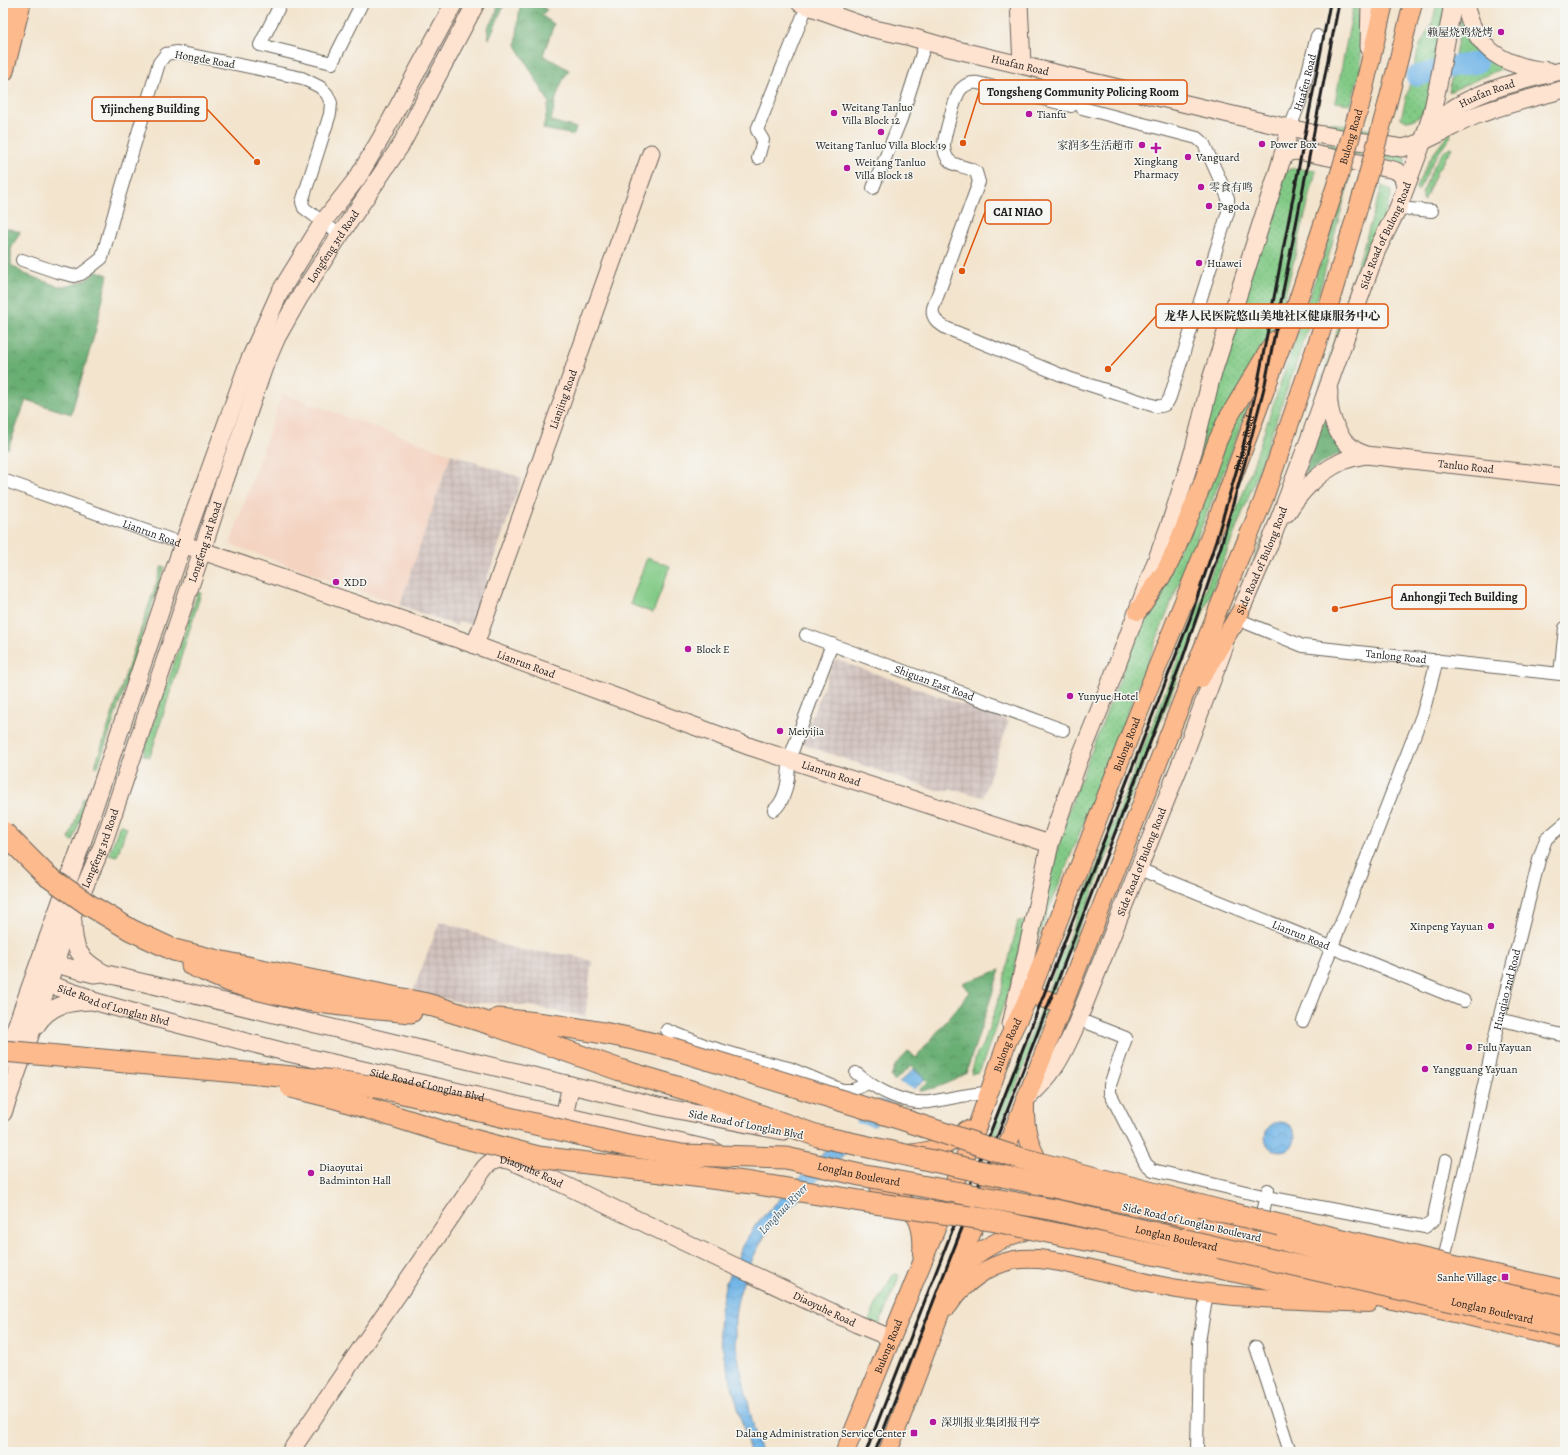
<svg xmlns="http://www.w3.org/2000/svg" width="1568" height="1455" viewBox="0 0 1568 1455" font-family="Alegreya,'Noto Serif SC',serif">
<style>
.built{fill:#f4d3c1}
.industrial{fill:url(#industrial-grid)}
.grass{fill:url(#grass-dots);stroke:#4f7351}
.forest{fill:url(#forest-crowns);stroke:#426548}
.garden{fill:#82ca86;stroke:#4f7351}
.water{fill:url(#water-waves);stroke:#476982}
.pier{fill:#f3e4cd}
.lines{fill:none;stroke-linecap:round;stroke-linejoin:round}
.river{stroke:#72b6e8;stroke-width:21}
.street-casing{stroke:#67625a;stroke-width:14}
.secondary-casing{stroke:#67625a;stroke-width:19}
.primary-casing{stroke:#67625a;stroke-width:20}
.highway-casing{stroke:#67625a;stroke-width:23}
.street{stroke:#fff;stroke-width:12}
.secondary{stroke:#fee3d1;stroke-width:17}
.primary{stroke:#fcba8d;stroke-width:18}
.highway{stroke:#fcba8d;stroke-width:21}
.rail{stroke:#1c1c1c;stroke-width:3}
.primary-bridge-casing{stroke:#67625a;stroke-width:20;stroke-linecap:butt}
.highway-bridge-casing{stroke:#67625a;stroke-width:23;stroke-linecap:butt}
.primary-bridge{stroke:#fcba8d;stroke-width:18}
.highway-bridge{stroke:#fcba8d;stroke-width:21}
.poi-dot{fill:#b5179e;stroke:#f6f6f2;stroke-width:1.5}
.labels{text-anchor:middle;stroke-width:3;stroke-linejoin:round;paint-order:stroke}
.poi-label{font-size:11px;fill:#1c1c1c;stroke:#f6f6f2;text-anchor:start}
.street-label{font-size:11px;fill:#1c1c1c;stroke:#f6f6f2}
.water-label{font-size:12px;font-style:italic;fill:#3e5a6e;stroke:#f6f6f2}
.leader{fill:none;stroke:#de560d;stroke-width:1.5}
.callout-dot{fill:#de560d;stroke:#f6f6f2;stroke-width:1.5}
.callout{fill:#f6f6f2;stroke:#de560d;stroke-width:1.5}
.callout-label{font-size:12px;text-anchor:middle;font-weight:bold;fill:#1c1c1c}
</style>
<defs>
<pattern id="industrial-grid" width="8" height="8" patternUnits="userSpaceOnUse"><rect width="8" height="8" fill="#d0c0bc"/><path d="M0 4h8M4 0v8" fill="none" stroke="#b2a4a1"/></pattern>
<pattern id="grass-dots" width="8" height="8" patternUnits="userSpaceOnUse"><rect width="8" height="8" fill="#82ca86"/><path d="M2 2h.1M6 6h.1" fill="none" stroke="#70ad73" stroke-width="1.8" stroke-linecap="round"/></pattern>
<pattern id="forest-crowns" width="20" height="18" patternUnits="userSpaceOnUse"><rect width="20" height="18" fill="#69ae73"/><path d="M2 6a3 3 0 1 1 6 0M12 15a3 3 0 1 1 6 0" fill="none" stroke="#568d5e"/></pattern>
<pattern id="water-waves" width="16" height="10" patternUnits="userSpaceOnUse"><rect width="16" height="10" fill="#72b6e8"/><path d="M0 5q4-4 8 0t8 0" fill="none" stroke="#629cc6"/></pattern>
</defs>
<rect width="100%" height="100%" fill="#f6f6f2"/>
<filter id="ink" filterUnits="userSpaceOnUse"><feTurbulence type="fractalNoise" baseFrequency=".025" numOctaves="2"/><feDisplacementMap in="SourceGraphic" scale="8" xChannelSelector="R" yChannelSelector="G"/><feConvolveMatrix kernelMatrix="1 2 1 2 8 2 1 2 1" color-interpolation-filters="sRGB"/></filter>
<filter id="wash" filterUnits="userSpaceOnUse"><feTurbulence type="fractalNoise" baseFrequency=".012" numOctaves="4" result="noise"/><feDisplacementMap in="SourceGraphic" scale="16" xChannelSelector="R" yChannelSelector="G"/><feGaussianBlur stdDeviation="0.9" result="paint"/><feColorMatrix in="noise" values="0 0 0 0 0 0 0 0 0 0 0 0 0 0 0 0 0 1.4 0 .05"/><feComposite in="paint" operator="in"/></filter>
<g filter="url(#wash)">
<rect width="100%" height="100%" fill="#f3e4cd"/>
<path class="built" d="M282 394 451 454 400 605 230 544Z"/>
<path class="industrial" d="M451 454 522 478 471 625 459 621 457 626 400 605Z
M837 660 1009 721 983 797 958 790H934L808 746 802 742 833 662Z
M440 921 470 931 503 945 521 950 571 955 592 961 585 1017 535 1007 506 1003H478L458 1002 413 991Z"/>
<path class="grass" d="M1354 3H1357L1361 46V67L1351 104 1335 102Z
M1437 3H1447L1436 62 1415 83 1433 78C1430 95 1428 120 1406 121L1401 118 1419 47 1432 23Z
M1464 19 1505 67 1449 92 1461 20Z
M1315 120 1405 136 1404 139 1401 140 1312 125 1311 123Z
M1450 132 1451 136 1435 158 1418 191 1415 189 1431 157Z
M1298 139 1405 157V173L1399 164 1394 161 1297 145 1294 143 1296 140Z
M1450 147 1452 148 1437 171 1424 201 1422 194C1428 180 1436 155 1450 147Z
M1294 168 1316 171 1282 308 1270 338 1176 536 1213 386 1285 173 1288 170Z
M1349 178H1350L1316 303 1297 361 1253 486 992 1148 987 1145 1247 483Z
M1382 186 1391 190V198L1307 429 1240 596 1314 406Z
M1262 369 1227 463 1031 955 1065 819 1138 632 1160 594 1219 450Z
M162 566 165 567 98 767 95 766Z
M198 592 201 593 150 757 143 755Z
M83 798 87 799 73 841 69 839Z
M120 824 127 827 117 856 109 854Z
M1018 921 1026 922 1011 984 981 1068 978 1072 971 1074 977 1053 983 1046 1002 989Z
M896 1274 899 1275 896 1285 879 1325 869 1321 878 1300 893 1275Z"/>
<path class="forest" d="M498 3H505L489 39 487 28 496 15Z
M518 3H537L547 10 541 15 554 24 543 55 569 70C558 86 555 102 551 121L576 128 574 135 543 129 549 102 516 45 520 4Z
M3 227 20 232 11 249V265L25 274 57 286H69L86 280 97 271 108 275 96 329 71 414 26 400 8 449 3 447Z
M1326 412 1350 451 1333 456 1303 477Z
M1000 970 966 1073C953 1083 938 1087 922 1091L919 1090 928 1082 912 1066 894 1081 891 1077 896 1064 909 1051 916 1058 970 992 963 983C968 980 973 980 978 978 986 976 992 972 1000 970Z"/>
<path class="garden" d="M647 558 670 566 653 613 630 604Z"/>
<path class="water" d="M1474 54 1478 69 1433 78 1415 83 1419 68 1456 57Z
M914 1069 925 1079C882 1118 840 1157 800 1198 789 1209 777 1219 768 1231 755 1249 739 1288 736 1309 731 1339 742 1373 748 1402 752 1419 755 1436 761 1452H750L726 1364 719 1333 720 1310 726 1282 746 1240 757 1223 833 1143Z
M1265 1137a15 15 0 1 1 30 0a15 15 0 1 1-30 0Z"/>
<path class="pier" d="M897 1082 917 1090 899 1106 880 1099Z
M853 1122 875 1127 865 1136 844 1131Z"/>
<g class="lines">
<path class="river" d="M1416 76 1454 66 1477 63"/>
</g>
</g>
<g filter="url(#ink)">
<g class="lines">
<defs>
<g id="street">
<path d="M281 3 260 45 332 63 362 3"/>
<path d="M836 6 837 3"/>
<path d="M1071 106 978 83C972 82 966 84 961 89 956 94 944 136 944 145 944 149 945 155 948 159 953 167 968 166 976 172L979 182 933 308C931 318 938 323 946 328L1071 379 1155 406C1164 407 1167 405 1170 397L1228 212V198L1204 144 1197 138 1082 108"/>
<path id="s1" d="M1290 128 1301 99 1317 36"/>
<path d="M758 158 763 140 757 130 807 6"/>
<path d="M873 188 901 119 926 41"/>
<path d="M1398 208 1432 211"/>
<path d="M22 260 57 272 74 276 81 274 88 269 102 258 117 203 159 63 166 54 177 52 302 78 320 87 327 94 331 103 330 114 302 202 304 208 340 235"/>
<path id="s2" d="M3 480 183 544"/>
<path id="s3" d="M1237 619 1303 646 1560 674 1565 628"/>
<path id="s4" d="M806 635 1063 730"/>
<path d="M774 810C787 799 789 775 789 760L832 644"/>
<path id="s5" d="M1139 869 1464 1001"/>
<path d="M1078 1019 1126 1038 1110 1085V1093L1146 1164 1153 1170 1267 1197 1425 1227 1433 1221 1446 1160"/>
<path d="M1499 1019 1565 1036"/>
<path d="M1303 1021 1423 713 1437 660"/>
<path d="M667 1030 707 1046 740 1056 789 1068 842 1090H853L868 1083"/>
<path d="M856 1073C875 1089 903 1105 929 1102 950 1099 969 1093 990 1093"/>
<path d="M1260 1226 1268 1190"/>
<path id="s6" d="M1442 1268 1499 1019 1540 856 1546 839 1565 823"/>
<path d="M1256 1347 1290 1452"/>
<path d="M1197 1452 1199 1342 1207 1293"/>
</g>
<g id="secondary">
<path id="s7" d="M800 3 870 28 911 37 949 48 1267 123 1316 134 1402 148C1427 143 1452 125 1477 115 1505 104 1536 97 1565 89"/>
<path d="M1019 3 1022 64"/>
<path d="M1465 3C1474 50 1505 67 1549 71"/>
<path d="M1369 47 1370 3"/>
<path id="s8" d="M1428 134C1436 124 1445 113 1457 106 1489 87 1529 79 1565 70"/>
<path d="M1281 161 1287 152 1298 151 1390 169C1401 171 1404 177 1405 188"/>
<path d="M1329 391C1327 411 1336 438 1355 450 1358 452 1362 453 1366 455"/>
<path id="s9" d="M1287 513C1299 493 1318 473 1339 463 1347 458 1357 457 1366 455L1565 477"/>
<path id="s10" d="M191 547 475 645 751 747 1050 844"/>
<path id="s11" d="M1234 626 1272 538 1310 437 1376 252 1398 208 1423 141 1432 113 1439 80 1453 3"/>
<path id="s12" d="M475 645 651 153"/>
<path d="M73 921C73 947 78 959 102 972"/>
<path d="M45 967 55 964 94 974 103 973 658 1106 783 1131"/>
<path id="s13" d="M42 976 48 984 87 997 93 1001 143 1015 289 1053 713 1150"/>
<path d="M1011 1025 1050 844 1079 760 1108 689 1170 524 1194 449 1211 379 1280 165 1290 128"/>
<path d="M36 1026C50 1004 68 1002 91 1001"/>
<path d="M3 1063 84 837 183 544 249 361 280 292 323 222 358 177 381 138 454 3"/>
<path id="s14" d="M1026 1099C1052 1077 1062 1057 1076 1025L1186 750 1224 648"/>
<path id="s15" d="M3 1113 55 964 66 930 103 844 202 551 224 483 264 367 277 337 299 298 336 241 401 145 476 3"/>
<path d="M564 1116 571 1085"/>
<path id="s16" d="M290 1452 483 1170C498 1150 514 1163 533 1170L728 1263 857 1324 891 1338"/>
</g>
<g id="primary">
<path d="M1360 105 1384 3"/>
<path d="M1386 109 1413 3"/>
<path d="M1138 611 1166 570 1176 549 1202 485 1217 442 1227 420 1275 340"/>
<path d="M1200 679 1240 613"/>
<path d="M1030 994 1063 1005"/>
<path d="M1025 1106C1024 1130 1031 1153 1046 1172"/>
<path d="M908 1154C932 1151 949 1147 966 1130"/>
<path d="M879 1186C911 1204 925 1216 922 1254"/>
<path d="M1171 1217 1301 1248"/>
<path d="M960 1271C979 1245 1024 1228 1054 1224 1063 1223 1073 1223 1082 1223"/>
<path d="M1354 1291 1368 1295 1459 1314 1565 1339"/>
<path d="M948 1306C963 1283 987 1265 1014 1260 1037 1256 1061 1262 1083 1267 1114 1274 1146 1284 1178 1289 1241 1299 1304 1300 1368 1303"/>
<path id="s17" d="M845 1452 974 1135 1007 1042 1030 994 1135 722 1220 512 1297 303 1339 176"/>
<path d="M888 1452 952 1281 1026 1099 1223 597 1263 501 1319 338 1366 182"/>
</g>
<path id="highway" d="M3 71 20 3
M89 905 131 930 174 950 218 961 427 1004 491 1024 620 1070 698 1093 818 1136
M192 965C206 971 221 979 235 983 292 1001 351 1007 411 1012
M498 1019C558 1024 613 1033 671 1048
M1210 1266 1290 1283 1368 1295
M1461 1268 1565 1291"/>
</defs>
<use href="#street" class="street-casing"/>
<use href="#secondary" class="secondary-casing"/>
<use href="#primary" class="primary-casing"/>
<use href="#highway" class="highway-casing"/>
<use href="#street" class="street"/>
<use href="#secondary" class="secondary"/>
<use href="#primary" class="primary"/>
<use href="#highway" class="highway"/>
<g class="rail">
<path id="s18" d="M866 1452 1190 619 1216 541 1241 455 1257 387 1330 3"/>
<path d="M875 1452 1182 660 1221 546 1245 462 1265 384 1339 3"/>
</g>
<defs>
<g id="primary-bridge">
<path id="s19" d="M1339 176 1360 105"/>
<path d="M1366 182 1386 109"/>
</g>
<g id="highway-bridge">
<path d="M3 832 46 875 89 905"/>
<path d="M671 1048 901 1119 1016 1157 1225 1212 1461 1268"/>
<path id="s20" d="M3 1051 337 1081 382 1088 624 1145 682 1155 786 1158 860 1175 1055 1210 1565 1327"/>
<path d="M291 1087 336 1098 450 1134 538 1157 752 1183 860 1201 991 1220 1210 1266"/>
<path d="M818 1136 1187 1216"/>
<path d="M1287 1241C1379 1266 1472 1288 1565 1307"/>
</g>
</defs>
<use href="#primary-bridge" class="primary-bridge-casing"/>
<use href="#highway-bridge" class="highway-bridge-casing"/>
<use href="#primary-bridge" class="primary-bridge"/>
<use href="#highway-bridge" class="highway-bridge"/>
</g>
</g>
<g class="poi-dot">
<circle cx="1501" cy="32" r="4"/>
<circle cx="834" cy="113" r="4"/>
<circle cx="1029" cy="114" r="4"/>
<circle cx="881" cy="132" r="4"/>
<circle cx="1262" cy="144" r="4"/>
<circle cx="1142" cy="145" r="4"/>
<path d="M1154 142h4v4h4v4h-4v4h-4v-4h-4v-4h4z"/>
<circle cx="1188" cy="157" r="4"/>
<circle cx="847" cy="168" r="4"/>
<circle cx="1201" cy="187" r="4"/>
<circle cx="1209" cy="206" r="4"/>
<circle cx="1199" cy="263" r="4"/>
<circle cx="336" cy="582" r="4"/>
<circle cx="688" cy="649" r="4"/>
<circle cx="1070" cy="696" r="4"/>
<circle cx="780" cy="731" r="4"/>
<circle cx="1491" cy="926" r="4"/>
<circle cx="1469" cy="1047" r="4"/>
<circle cx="1425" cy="1069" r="4"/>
<circle cx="311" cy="1173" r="4"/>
<rect x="1501" y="1273" width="8" height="8" rx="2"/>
<circle cx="933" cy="1422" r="4"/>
<rect x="910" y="1429" width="8" height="8" rx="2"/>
</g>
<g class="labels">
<g class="poi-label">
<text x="1493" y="36" text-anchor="end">赖屋烧鸡烧烤</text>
<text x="842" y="111">Weitang Tanluo<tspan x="842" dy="13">Villa Block 12</tspan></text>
<text x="1037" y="118">Tianfu</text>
<text x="1270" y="148">Power Box</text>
<text x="881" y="149" text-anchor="middle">Weitang Tanluo Villa Block 19</text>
<text x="1134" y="149" text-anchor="end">家润多生活超市</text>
<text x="1196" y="161">Vanguard</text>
<text x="1156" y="165" text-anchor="middle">Xingkang<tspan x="1156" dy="13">Pharmacy</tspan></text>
<text x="855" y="166">Weitang Tanluo<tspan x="855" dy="13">Villa Block 18</tspan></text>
<text x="1209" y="191">零食有鸣</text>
<text x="1217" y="210">Pagoda</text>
<text x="1207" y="267">Huawei</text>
<text x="344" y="586">XDD</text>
<text x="696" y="653">Block E</text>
<text x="1078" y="700">Yunyue Hotel</text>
<text x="788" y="735">Meiyijia</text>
<text x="1483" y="930" text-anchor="end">Xinpeng Yayuan</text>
<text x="1477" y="1051">Fulu Yayuan</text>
<text x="1433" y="1073">Yangguang Yayuan</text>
<text x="319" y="1171">Diaoyutai<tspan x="319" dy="13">Badminton Hall</tspan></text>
<text x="1497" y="1281" text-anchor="end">Sanhe Village</text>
<text x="941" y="1426">深圳报业集团报刊亭</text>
<text x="906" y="1437" text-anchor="end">Dalang Administration Service Center</text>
</g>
<g class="street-label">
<text transform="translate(205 59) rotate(10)" y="4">Hongde Road</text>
<text dy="4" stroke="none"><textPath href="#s7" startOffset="229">Huafan Road</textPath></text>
<text dy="4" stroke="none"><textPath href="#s1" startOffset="48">Huafen Road</textPath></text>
<text dy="4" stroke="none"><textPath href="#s8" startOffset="73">Huafan Road</textPath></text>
<text dy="4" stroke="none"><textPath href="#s19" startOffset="41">Bulong Road</textPath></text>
<text dy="4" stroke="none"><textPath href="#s11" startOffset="419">Side Road of Bulong Road</textPath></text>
<text dy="4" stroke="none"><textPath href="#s15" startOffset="930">Longfeng 3rd Road</textPath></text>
<text dy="4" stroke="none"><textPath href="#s12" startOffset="261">Lianjing Road</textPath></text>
<text dy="4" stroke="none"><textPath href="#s18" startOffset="1078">Bulong Road</textPath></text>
<text dy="4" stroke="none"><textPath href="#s9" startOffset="202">Tanluo Road</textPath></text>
<text dy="4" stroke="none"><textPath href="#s2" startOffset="158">Lianrun Road</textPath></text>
<text dy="4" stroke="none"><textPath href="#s15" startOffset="606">Longfeng 3rd Road</textPath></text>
<text dy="4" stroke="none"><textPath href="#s11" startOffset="71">Side Road of Bulong Road</textPath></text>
<text dy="4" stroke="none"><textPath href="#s3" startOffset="165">Tanlong Road</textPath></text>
<text dy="4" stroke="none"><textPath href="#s10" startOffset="355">Lianrun Road</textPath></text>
<text dy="4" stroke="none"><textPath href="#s4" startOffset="137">Shiguan East Road</textPath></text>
<text dy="4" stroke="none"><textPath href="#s17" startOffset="762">Bulong Road</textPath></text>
<text dy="4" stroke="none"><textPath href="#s10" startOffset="679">Lianrun Road</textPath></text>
<text dy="4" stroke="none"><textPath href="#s15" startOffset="282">Longfeng 3rd Road</textPath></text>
<text dy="4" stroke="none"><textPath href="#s14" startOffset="266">Side Road of Bulong Road</textPath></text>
<text dy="4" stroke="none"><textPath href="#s5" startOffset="175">Lianrun Road</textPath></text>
<text dy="4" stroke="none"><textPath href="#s6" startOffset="286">Huaqiao 2nd Road</textPath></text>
<text dy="4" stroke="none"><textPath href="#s13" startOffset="79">Side Road of Longlan Blvd</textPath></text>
<text dy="4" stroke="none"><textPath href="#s17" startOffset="438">Bulong Road</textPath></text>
<text dy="4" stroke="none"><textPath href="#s13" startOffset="403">Side Road of Longlan Blvd</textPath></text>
<text transform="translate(746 1124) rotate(11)" y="4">Side Road of Longlan Blvd</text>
<text dy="4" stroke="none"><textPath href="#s16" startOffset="396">Diaoyuhe Road</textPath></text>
<text dy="4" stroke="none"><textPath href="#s20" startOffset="867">Longlan Boulevard</textPath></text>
<text transform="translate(1192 1222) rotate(13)" y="4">Side Road of Longlan Boulevard</text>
<text dy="4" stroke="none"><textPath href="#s20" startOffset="1191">Longlan Boulevard</textPath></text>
<text dy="4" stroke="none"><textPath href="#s16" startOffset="720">Diaoyuhe Road</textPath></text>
<text dy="4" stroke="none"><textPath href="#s20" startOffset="1515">Longlan Boulevard</textPath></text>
<text dy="4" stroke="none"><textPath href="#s17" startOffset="114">Bulong Road</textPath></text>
</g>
<g class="water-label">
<text transform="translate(783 1209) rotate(-46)" y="4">Longhua River</text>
</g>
</g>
<path class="leader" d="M963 143L979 92M257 162L207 109M962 271L985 212M1108 369L1156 316M1335 609L1392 597"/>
<g class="callout-dot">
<circle cx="963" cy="143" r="4"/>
<circle cx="257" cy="162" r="4"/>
<circle cx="962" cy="271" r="4"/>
<circle cx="1108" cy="369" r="4"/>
<circle cx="1335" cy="609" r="4"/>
</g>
<g class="callout">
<rect x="979" y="80" width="208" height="24" rx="4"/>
<rect x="92" y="97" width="115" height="24" rx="4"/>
<rect x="985" y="200" width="66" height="24" rx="4"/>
<rect x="1156" y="304" width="232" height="24" rx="4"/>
<rect x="1392" y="585" width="134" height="24" rx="4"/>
</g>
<g class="callout-label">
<text x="1083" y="96">Tongsheng Community Policing Room</text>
<text x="150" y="113">Yijincheng Building</text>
<text x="1018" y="216">CAI NIAO</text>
<text x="1272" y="320">龙华人民医院悠山美地社区健康服务中心</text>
<text x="1459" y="601">Anhongji Tech Building</text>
</g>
<rect width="1568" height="1455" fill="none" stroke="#f6f6f2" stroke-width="16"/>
</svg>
